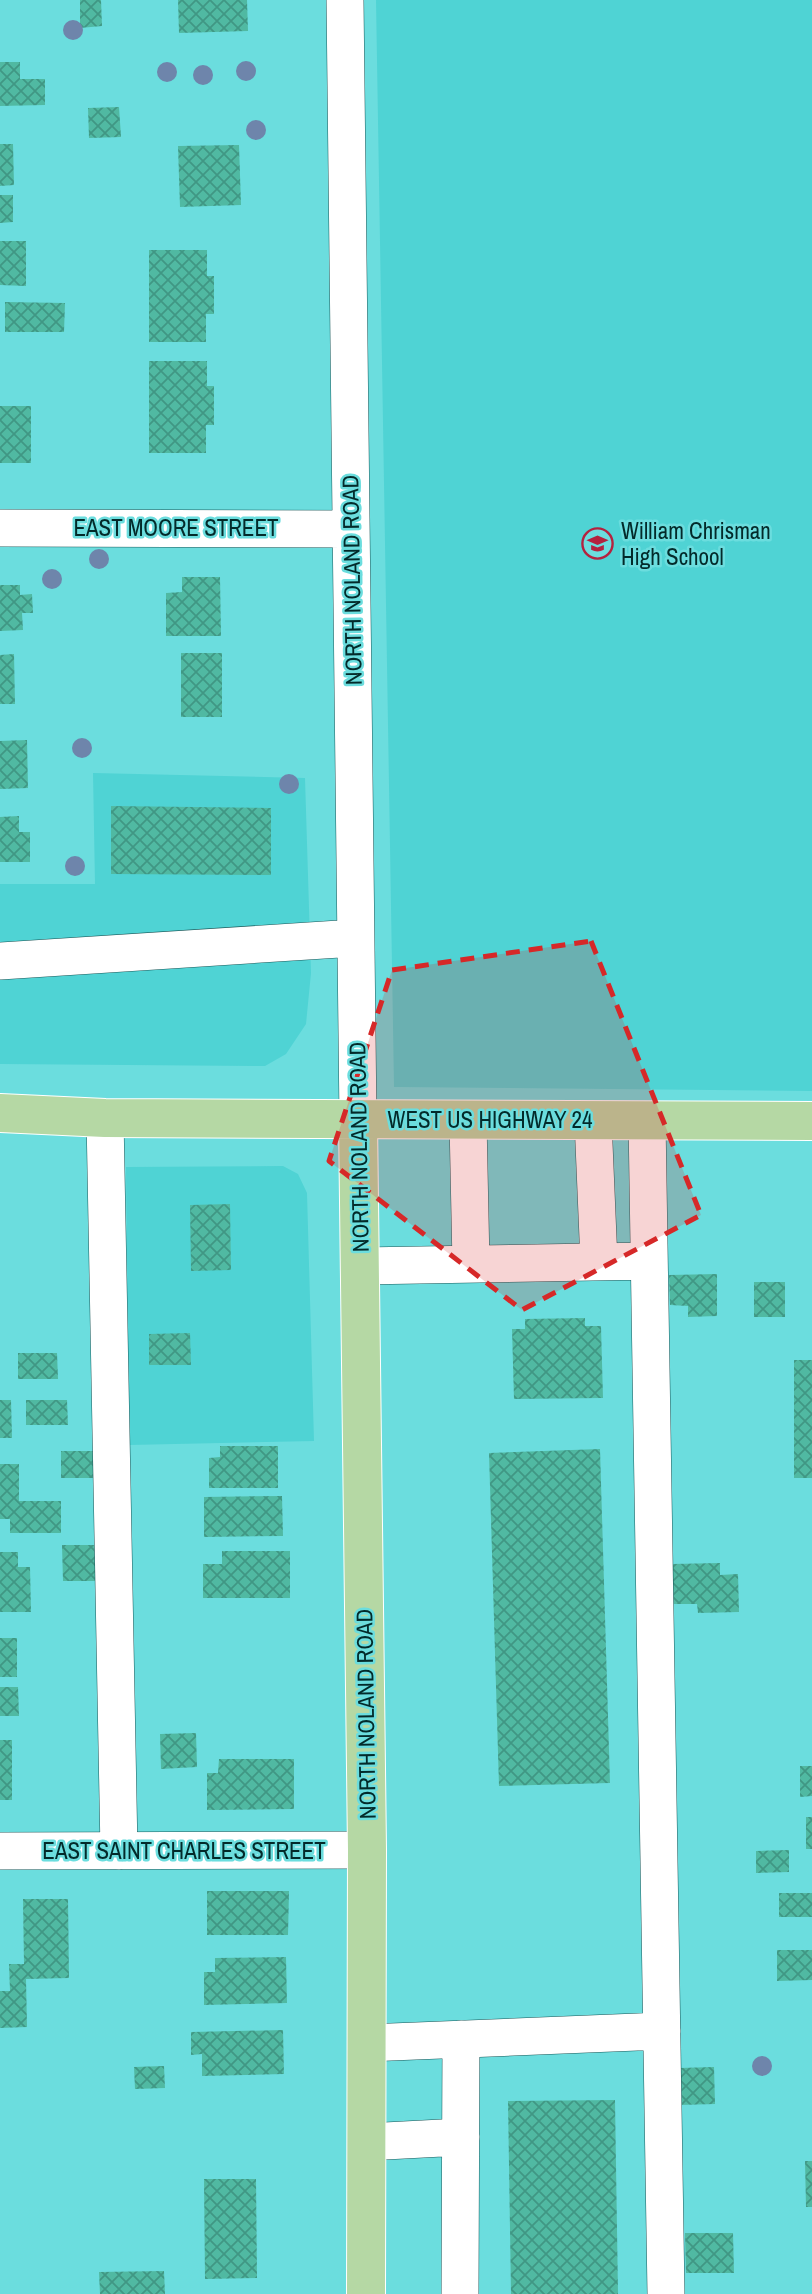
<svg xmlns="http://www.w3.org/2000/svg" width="812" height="2294" viewBox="0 0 812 2294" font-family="'Archivo Narrow',sans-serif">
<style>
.built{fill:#4fd3d4}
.building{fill:url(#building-cross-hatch)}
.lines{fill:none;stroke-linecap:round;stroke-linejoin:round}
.minor-casing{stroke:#1a5859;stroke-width:38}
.major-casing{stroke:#fff;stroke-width:40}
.minor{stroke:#fff;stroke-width:37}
.major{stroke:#b5d8a4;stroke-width:38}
.tree{fill:#6e85ab}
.marked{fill:#d62828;fill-opacity:0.2;stroke:#d62828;stroke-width:5;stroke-dasharray:14 9;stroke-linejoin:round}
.labels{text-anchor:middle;stroke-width:5;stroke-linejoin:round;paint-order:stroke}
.street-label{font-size:23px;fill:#032a2a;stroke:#6bddde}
.poi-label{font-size:23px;fill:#032a2a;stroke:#6bddde;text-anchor:start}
</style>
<defs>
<pattern id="building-cross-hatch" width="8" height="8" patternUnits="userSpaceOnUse" patternTransform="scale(1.75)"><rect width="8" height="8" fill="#50b9a2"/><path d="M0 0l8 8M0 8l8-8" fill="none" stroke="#409784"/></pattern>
</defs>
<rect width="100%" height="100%" fill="#6bddde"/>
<path class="built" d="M376 0H812V1091L394 1087Z
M93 773 305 778 311 973 306 1024 286 1054 265 1066 0 1064V884H95Z
M283 1166 298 1174 307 1193 314 1441 129 1445 126 1167Z"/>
<path class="building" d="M80 0H101L102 26 80 28Z
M178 0H247L248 31 179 33Z
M0 62H20V79H45V105L0 106Z
M119 107 121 137 89 138 88 108Z
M0 144H13L14 185 0 186Z
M239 145 241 205 180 207 178 146Z
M0 195H13V222L0 223Z
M0 241H26V286L0 285Z
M149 250H207V276H214V314H206V342H149Z
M5 302 65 303 64 332H5Z
M149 361H207V386H214V425H206V453H149Z
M0 406H31V463H0Z
M182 577H220L221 636H166V593L182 592Z
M0 585H20V595L32 594 33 613H22L23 630 0 631Z
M181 653H222V717H181Z
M14 654 15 704H0V655Z
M27 740 28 788 0 789V741Z
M111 806 271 808V875L111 874Z
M19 816V832H30V862H0V817Z
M230 1204 231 1270 191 1271 190 1205Z
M717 1274V1316L688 1317V1306L670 1305 669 1275Z
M754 1282H785V1317H754Z
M585 1318V1326H601L603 1398 514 1399 512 1329H525V1319Z
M190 1333 191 1365H149V1334Z
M18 1353H57L58 1379H18Z
M794 1360H812V1478H794Z
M0 1400H11L12 1438H0Z
M26 1400H67L68 1425H26Z
M220 1446H278V1488H209V1458L220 1457Z
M600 1449 610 1783 499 1786 489 1453Z
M61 1451H95V1478H61Z
M0 1464H19V1501H61V1533H10V1519H0Z
M282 1496 283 1536 204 1537V1497Z
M62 1545H102V1581H63Z
M222 1551H290V1598H203V1564H222Z
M0 1552H18V1567H30L31 1612H0Z
M720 1563V1575L738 1574 739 1612 698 1613 697 1604H672V1564Z
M0 1638H17V1677H0Z
M0 1687H18L19 1716H0Z
M196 1733 197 1767 161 1769 160 1734Z
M0 1740H12V1800H0Z
M219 1759H294V1809L207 1810V1773H218Z
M800 1766H812V1796L800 1797Z
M806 1817H812V1849H806Z
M789 1850V1872L756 1873V1851Z
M207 1891H289L288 1935H207Z
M779 1893H812V1917H779Z
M23 1899H68L69 1978 26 1979 27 2027 0 2028V1991H10L9 1964H24Z
M777 1950H812V1980L777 1981Z
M286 1957 287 2003 204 2005V1972H215V1958Z
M283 2030 284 2074 202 2076V2054L191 2055V2032Z
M164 2066 165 2088 135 2089 134 2067Z
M714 2067 715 2104 680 2105 679 2068Z
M615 2100 618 2294H511L508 2101Z
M805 2161H812V2207H806Z
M204 2179H256L257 2278 205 2279Z
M685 2233H733L734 2273H686Z
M164 2271 165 2294H100L99 2272Z"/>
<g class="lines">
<defs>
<path id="minor" d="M345 0 358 1120
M0 528 351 529
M0 961 355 938
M105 1118 119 1851
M593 1120 599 1262
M647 1120 666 2294
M468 1121 471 1264
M361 1266 649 1261
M0 1851 367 1850
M366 2043 662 2031
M366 2142 461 2137
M460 2294 461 2039"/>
<path id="major" d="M0 1113 105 1118 812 1121
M358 1120 367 1850 366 2294"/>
</defs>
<use href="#minor" class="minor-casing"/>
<use href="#major" class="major-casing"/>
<use href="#minor" class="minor"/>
<use href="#major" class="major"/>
</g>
<g class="tree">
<circle cx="73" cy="30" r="10"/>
<circle cx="246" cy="71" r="10"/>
<circle cx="167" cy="72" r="10"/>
<circle cx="203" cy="75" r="10"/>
<circle cx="256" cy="130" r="10"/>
<circle cx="99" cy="559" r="10"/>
<circle cx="52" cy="579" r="10"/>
<circle cx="82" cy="748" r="10"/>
<circle cx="289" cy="784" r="10"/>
<circle cx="75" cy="866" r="10"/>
<circle cx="762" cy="2066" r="10"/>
</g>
<path class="marked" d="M591 941 701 1215 522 1310 329 1161 392 970Z"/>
<defs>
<symbol id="school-ring" viewBox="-11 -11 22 22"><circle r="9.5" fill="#6bddde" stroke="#b4223f" stroke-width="1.5"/><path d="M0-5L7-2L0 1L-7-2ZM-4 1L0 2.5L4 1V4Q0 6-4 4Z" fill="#b4223f"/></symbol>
</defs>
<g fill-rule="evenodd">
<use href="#school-ring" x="580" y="526" width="35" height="35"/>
</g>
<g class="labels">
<g class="street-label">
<text x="176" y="536">EAST MOORE STREET</text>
<text transform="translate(352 580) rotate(-91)" y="8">NORTH NOLAND ROAD</text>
<text x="490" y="1128">WEST US HIGHWAY 24</text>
<text transform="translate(359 1147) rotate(-91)" y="8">NORTH NOLAND ROAD</text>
<text transform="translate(366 1714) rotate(-91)" y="8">NORTH NOLAND ROAD</text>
<text x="184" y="1859">EAST SAINT CHARLES STREET</text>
</g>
<g class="poi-label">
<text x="621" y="539">William Chrisman<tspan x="621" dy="26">High School</tspan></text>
</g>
</g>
</svg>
